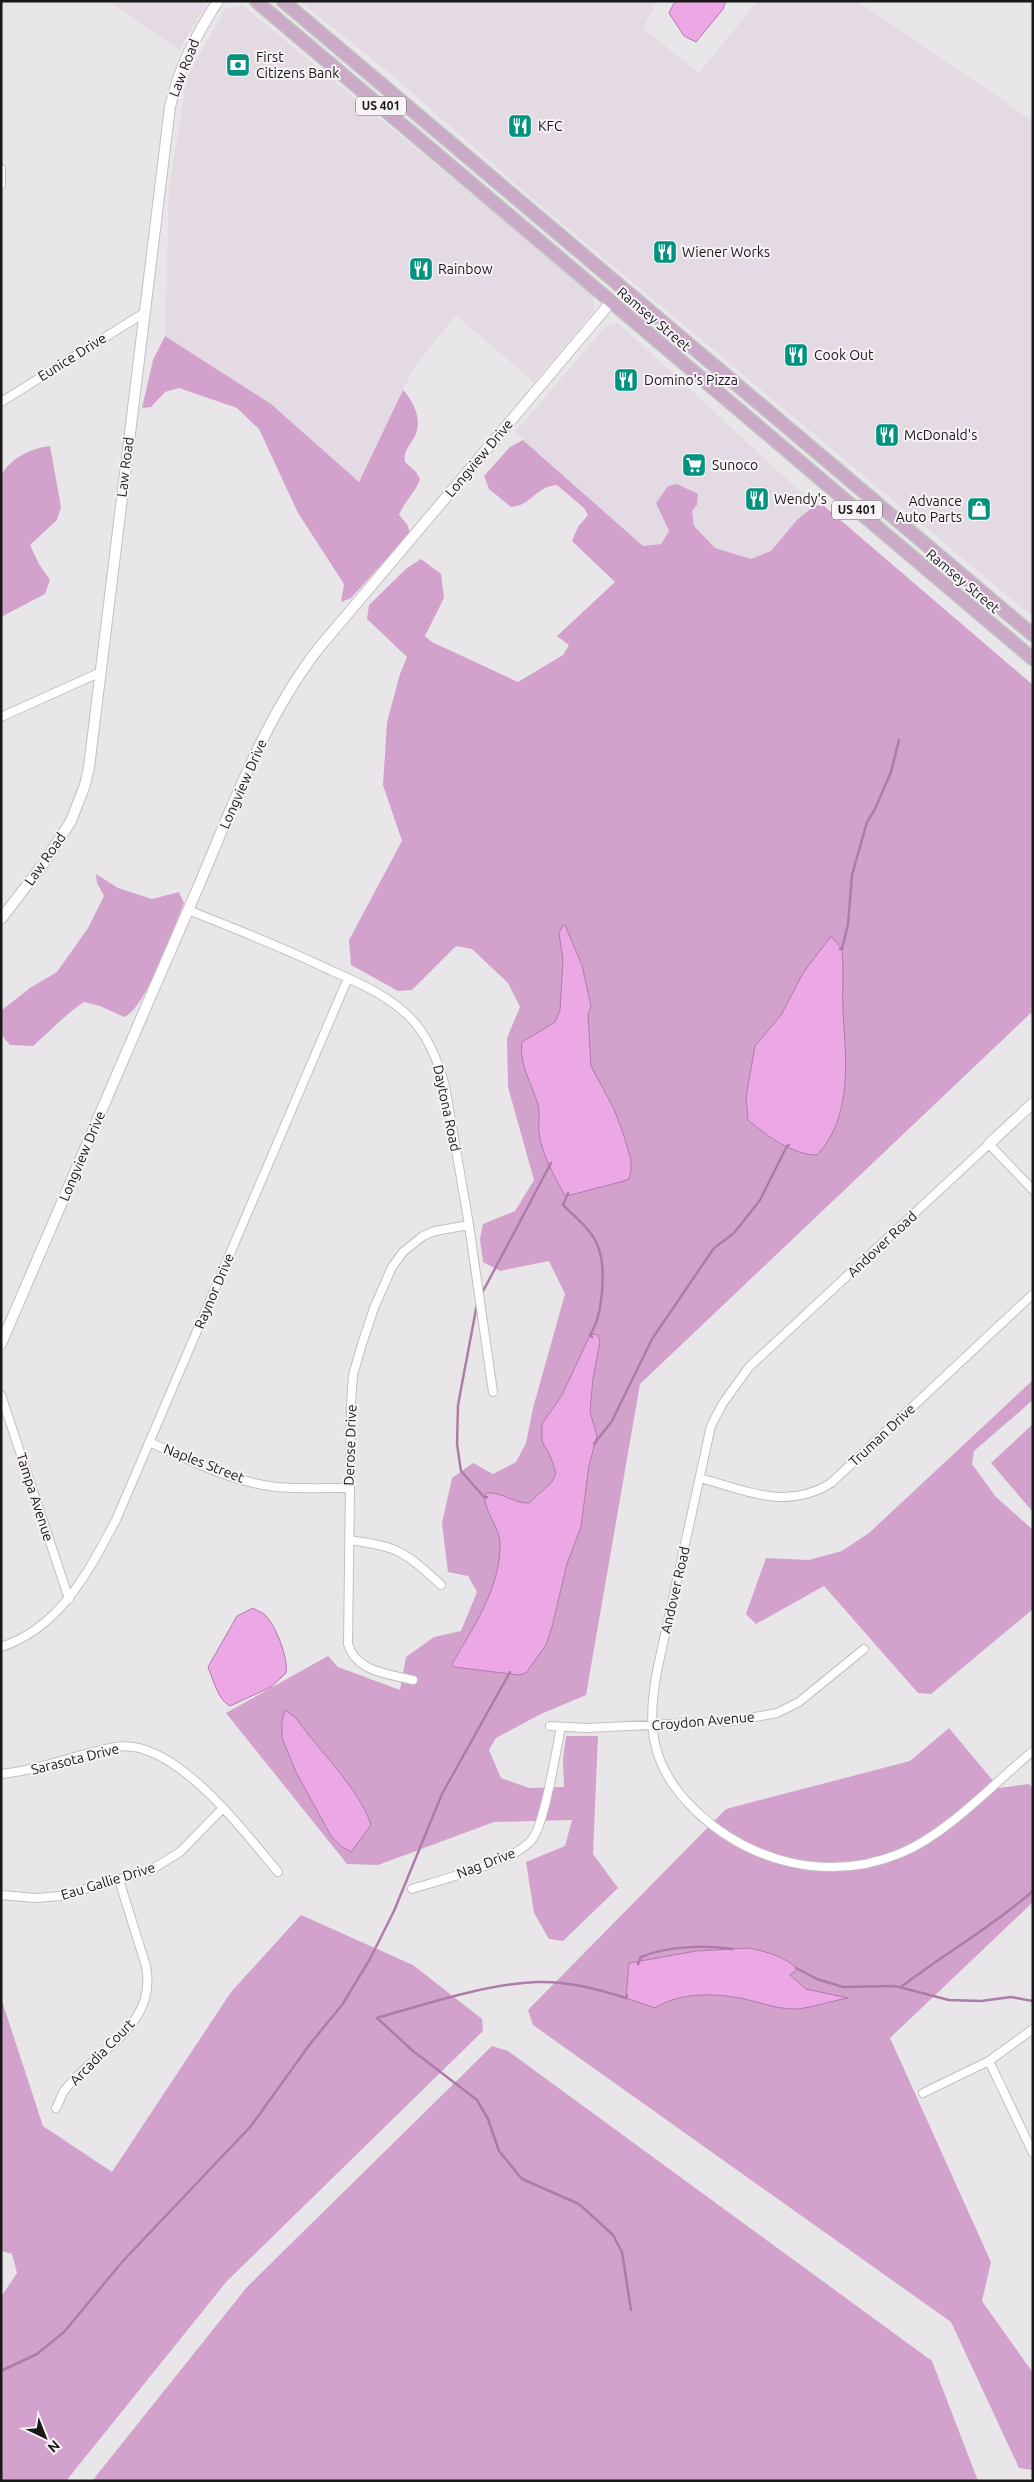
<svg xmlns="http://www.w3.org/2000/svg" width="1034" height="2482" viewBox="0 0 1034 2482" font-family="Ubuntu,sans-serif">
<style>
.built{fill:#e4dae3}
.green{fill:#d2a2cd}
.water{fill:#eca7e5;stroke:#ad7ca8}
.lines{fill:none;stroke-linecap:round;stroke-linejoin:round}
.stream{stroke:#ad7ca8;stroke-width:2.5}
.minor-casing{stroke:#c2bfc2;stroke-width:10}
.tertiary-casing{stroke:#c2bfc2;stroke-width:12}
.primary-casing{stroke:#c3c3c3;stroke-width:15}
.minor{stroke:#fff;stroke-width:8}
.tertiary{stroke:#fff;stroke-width:10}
.primary{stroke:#caaac7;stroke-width:12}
.labels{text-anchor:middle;stroke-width:4;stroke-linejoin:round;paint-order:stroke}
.shield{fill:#f7f3f6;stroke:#5c5a5b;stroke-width:1}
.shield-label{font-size:12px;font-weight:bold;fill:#191819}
.poi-label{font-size:14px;fill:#191819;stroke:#f7f3f6;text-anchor:start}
.street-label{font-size:14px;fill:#191819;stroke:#f7f3f6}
</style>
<rect width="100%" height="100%" fill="#e9e6e9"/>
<path class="built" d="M109 1H209L179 50Z
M299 1H657L643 28 699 73 758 1H857L1033 121V617L527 194 390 73Z
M242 5 594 295V311L534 382 456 315 414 367 359 482 271 404 165 336 169 188 187 77 225 9Z
M618 323 815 505 797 520 771 551 751 559 715 548 694 526 692 511 677 484 668 486 656 503 669 531 661 544 643 546 515 432 605 327Z"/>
<path class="green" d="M165 336 271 404 359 482 403 390C413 400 422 419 416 434 411 445 403 450 405 462L416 472 420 479C415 494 405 500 399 515L407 524 410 533 351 598 341 602 344 584 298 513 259 429 237 408 179 388 165 392 151 407 142 408 153 360Z
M523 440 643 546 661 544 669 531 656 503 668 486 677 484 698 494 697 505 692 511 694 526 715 548 751 559 771 551 797 520 815 505 824 506 1033 685V1011L640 1384 586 1695 541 1714 496 1738 489 1750 501 1778 529 1788 564 1787 563 1760 566 1736H598L593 1854 618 1888 563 1941 549 1939 534 1913 526 1862 565 1846 572 1820 494 1822 378 1865 347 1864 226 1713 328 1656 338 1667 400 1690 406 1657 434 1637 461 1631 477 1592 468 1576 448 1572 442 1523 452 1478 473 1463 493 1474 516 1462 526 1443 533 1408 565 1294 549 1261 500 1271 483 1262 480 1239 483 1224 515 1211 534 1180 508 1087 507 1038 520 1007 508 983 472 949 456 946 412 990 398 991 351 965 349 940 402 841 383 785 387 722 400 674 407 657 367 619 369 605 407 568 421 559 441 574 444 598 425 636 432 642 518 682 563 655 569 645 557 636 615 582 572 541 578 527 588 515 584 508 557 485C536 486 531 506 511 507L489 489 484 476 510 447Z
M50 446 61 507 57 520 30 545 39 564 50 580 45 594 1 617V476C9 459 31 448 50 446Z
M96 874 118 888 152 899 179 892 184 903C173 928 147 1008 124 1017L100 1006 84 1002C65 1015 50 1031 33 1046L10 1045 1 1034 2 1010 30 988 57 972 88 928 104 896 97 883Z
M1033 1380V1400L974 1451 972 1464 996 1497 1033 1530V1609L931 1694 918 1693 824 1586 756 1624 746 1614 766 1558 809 1560 842 1551 869 1533Z
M1033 1424V1512L991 1463Z
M949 1728 999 1788 1029 1784 1033 1789V1902L890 2038 991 2262 982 2301 1033 2373V2470L1019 2468 951 2322 533 2025 528 2010 726 1809 910 1761Z
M301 1915 413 1965 482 2019 483 2031 227 2281 66 2481H1V2297L17 2273 12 2254 1 2251V1998L43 2126 112 2172 231 1992Z
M492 2046 508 2051 932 2361 978 2481H92L247 2287Z"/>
<path class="water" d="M675 1H726L723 9 696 42 684 36 669 13Z
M563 925H565L582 965 591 1006 588 1015 591 1066 614 1109 623 1133 631 1160V1171L629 1179 624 1181 567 1196 564 1194C554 1175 542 1155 539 1133 538 1123 541 1111 537 1102 531 1082 519 1064 522 1042L555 1022 560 1010 563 960 559 933Z
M831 936 842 949C844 969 842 990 843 1011 846 1059 853 1117 817 1155 792 1155 766 1135 748 1120L746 1097 755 1046 781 1015 803 973Z
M594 1334 598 1335 600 1342 593 1378 590 1412 597 1436 589 1465 581 1527 567 1564 552 1627 546 1645 526 1673 519 1675 454 1667 452 1664C473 1628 501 1587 500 1543 500 1527 480 1506 486 1493 501 1491 514 1504 529 1503L552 1482 556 1473 551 1458 542 1441V1424L562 1395 590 1335Z
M253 1608C256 1610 261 1612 264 1614 275 1623 289 1659 286 1673L271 1687 230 1706C218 1700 213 1679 208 1667L237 1616Z
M285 1710 296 1718C318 1750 360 1789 371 1825L351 1852 342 1847 331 1836 296 1772 282 1738V1721Z
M749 1948C768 1952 783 1956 798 1969L790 1975 806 1989 848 1998C831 2001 812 2008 795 2009 778 2009 764 2004 749 2000 719 1993 682 1991 655 2008L626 1998 629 1963 696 1951Z"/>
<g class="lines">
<path class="stream" d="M840 949H842L848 924 852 875 867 822 875 809 891 772 899 740
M568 1193 563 1205C575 1217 590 1228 597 1244 607 1266 603 1315 590 1335L592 1337
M481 1295 551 1163
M477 1304 458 1405 457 1444 461 1471 484 1497H487
M594 1444 612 1421 652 1339 714 1248 734 1233 760 1200 787 1146 789 1145
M638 1964 641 1957C667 1946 704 1945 732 1949
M796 1968 817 1979 843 1987 895 1986 949 2000 981 2001 1011 1997 1033 2001
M901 1987C944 1954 992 1927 1033 1891
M377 2018C425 2004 487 1984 537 1982 568 1981 597 1989 626 1998L627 1995
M377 2018 413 2051 477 2100 488 2119 499 2151 522 2179 579 2204 613 2235 622 2252 631 2310
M1 2371 37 2354 64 2332 122 2262 251 2126 310 2044 342 2005 370 1959 394 1911 442 1794 510 1672"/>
<defs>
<path id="minor" d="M1 169V185
M1 402 144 313
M1 717 101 672
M188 910C236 929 285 948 332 971 362 984 395 999 416 1024 431 1043 439 1064 445 1086L469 1225 493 1392
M1033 1190 989 1144 749 1367 723 1403 711 1426 657 1671C653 1693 650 1717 654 1739 659 1767 675 1791 695 1810 750 1863 829 1883 901 1853 947 1834 993 1784 1033 1751
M1 1395 69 1599
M149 1442C190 1460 231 1482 276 1487 300 1489 325 1488 349 1488
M700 1478C745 1490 787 1511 831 1483L1033 1294
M349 1540C399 1547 404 1551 441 1585
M1 1647C61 1627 88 1572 116 1520L348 978
M413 1680C389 1674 356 1672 348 1644L351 1404 353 1375 362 1344 374 1308 392 1267 403 1252 423 1236 435 1231 469 1225
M550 1726 586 1728 733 1721 777 1713 799 1702 864 1649
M1 1774C41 1770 77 1754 116 1747 174 1737 244 1832 278 1872
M412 1889C440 1880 518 1861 533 1838 545 1821 556 1751 561 1727
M1 1895 35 1898 61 1896 151 1870 180 1852 223 1808
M989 2061 1033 2153
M923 2093 989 2061 1033 2029
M56 2108C59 2103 61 2096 64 2091 95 2050 158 2027 146 1966L119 1880"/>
<path id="tertiary" d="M1 919 44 863 71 821 85 785 89 767 170 107C179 67 196 35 218 1
M989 1144 1033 1103
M1 1344C65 1196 128 1047 193 899 230 814 261 723 318 649L611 302"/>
<path id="primary" d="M256 1 1033 659
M283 1 1033 635"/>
</defs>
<use href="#minor" class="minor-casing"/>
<use href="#tertiary" class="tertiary-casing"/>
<use href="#primary" class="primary-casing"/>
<use href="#minor" class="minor"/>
<use href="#tertiary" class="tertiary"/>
<use href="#primary" class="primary"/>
</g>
<defs>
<symbol id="bank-square" viewBox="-11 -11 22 22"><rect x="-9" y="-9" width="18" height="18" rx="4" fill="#009380" stroke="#f7f3f6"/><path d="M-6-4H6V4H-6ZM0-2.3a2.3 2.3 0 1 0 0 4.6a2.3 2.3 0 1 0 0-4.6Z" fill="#fff"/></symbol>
<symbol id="restaurant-square" viewBox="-11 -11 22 22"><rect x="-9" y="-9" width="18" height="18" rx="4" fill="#009380" stroke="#f7f3f6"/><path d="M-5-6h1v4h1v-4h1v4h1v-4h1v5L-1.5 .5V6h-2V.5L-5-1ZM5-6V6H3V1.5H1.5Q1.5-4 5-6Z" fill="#fff"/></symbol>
<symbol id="supermarket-square" viewBox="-11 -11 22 22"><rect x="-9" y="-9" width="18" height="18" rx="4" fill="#009380" stroke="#f7f3f6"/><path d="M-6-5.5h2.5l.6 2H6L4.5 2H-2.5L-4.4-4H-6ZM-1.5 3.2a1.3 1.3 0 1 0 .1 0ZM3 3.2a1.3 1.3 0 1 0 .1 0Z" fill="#fff"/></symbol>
<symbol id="shop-square" viewBox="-11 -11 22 22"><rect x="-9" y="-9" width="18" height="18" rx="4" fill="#009380" stroke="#f7f3f6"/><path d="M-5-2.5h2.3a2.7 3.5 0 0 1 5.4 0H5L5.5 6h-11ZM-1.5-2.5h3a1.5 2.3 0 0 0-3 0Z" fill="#fff"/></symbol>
</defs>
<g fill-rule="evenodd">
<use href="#bank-square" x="224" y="51" width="28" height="28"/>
<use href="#restaurant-square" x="506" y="112" width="28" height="28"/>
<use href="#restaurant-square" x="651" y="238" width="28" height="28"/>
<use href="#restaurant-square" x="407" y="255" width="28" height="28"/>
<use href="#restaurant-square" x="782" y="341" width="28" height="28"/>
<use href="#restaurant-square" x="612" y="366" width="28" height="28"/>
<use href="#restaurant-square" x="873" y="421" width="28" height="28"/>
<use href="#supermarket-square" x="680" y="451" width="28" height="28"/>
<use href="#restaurant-square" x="743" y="485" width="28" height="28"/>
<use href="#shop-square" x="965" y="495" width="28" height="28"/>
</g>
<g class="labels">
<g class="shield">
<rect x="356" y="96.5" width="50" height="19" rx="4"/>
<rect x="832" y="500.5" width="50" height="19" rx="4"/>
</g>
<g class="shield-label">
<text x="381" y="110">US 401</text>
<text x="857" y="514">US 401</text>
</g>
<g class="poi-label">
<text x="256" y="62">First<tspan x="256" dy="16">Citizens Bank</tspan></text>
<text x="538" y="131">KFC</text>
<text x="682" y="257">Wiener Works</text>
<text x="438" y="274">Rainbow</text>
<text x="814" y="360">Cook Out</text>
<text x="644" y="385">Domino's Pizza</text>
<text x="904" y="440">McDonald's</text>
<text x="712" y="470">Sunoco</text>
<text x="774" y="504">Wendy's</text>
<text x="962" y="506" text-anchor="end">Advance<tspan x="962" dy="16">Auto Parts</tspan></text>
</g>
<g class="street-label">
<text transform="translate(184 68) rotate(-69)" y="5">Law Road</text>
<text transform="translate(654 319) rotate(40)" y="5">Ramsey Street</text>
<text transform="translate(72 357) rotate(-32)" y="5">Eunice Drive</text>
<text transform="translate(479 458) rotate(-50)" y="5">Longview Drive</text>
<text transform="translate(125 467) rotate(-83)" y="5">Law Road</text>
<text transform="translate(963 581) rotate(40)" y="5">Ramsey Street</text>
<text transform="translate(243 784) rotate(-66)" y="5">Longview Drive</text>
<text transform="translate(45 859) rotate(-55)" y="5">Law Road</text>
<text transform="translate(447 1108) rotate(78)" y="5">Daytona Road</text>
<text transform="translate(82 1156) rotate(-67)" y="5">Longview Drive</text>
<text transform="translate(882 1244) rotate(-43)" y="5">Andover Road</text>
<text transform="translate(214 1291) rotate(-67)" y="5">Raynor Drive</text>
<text transform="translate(882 1435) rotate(-43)" y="5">Truman Drive</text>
<text transform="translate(350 1445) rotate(-88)" y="5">Derose Drive</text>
<text transform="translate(204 1463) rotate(21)" y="5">Naples Street</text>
<text transform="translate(35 1497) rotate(72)" y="5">Tampa Avenue</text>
<text transform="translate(675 1590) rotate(-77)" y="5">Andover Road</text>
<text transform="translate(703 1721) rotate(-5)" y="5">Croydon Avenue</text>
<text transform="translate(75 1759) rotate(-14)" y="5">Sarasota Drive</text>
<text transform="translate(486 1863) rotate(-21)" y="5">Nag Drive</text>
<text transform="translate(108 1881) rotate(-17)" y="5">Eau Gallie Drive</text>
<text transform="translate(102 2052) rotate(-46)" y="5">Arcadia Court</text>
</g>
</g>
<rect width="1034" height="2482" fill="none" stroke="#191819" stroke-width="5"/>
<g transform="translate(45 2437) rotate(137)" stroke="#f7f3f6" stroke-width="4" paint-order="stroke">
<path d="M0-4L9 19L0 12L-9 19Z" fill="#191819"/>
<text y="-8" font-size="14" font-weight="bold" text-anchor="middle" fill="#191819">N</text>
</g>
</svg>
